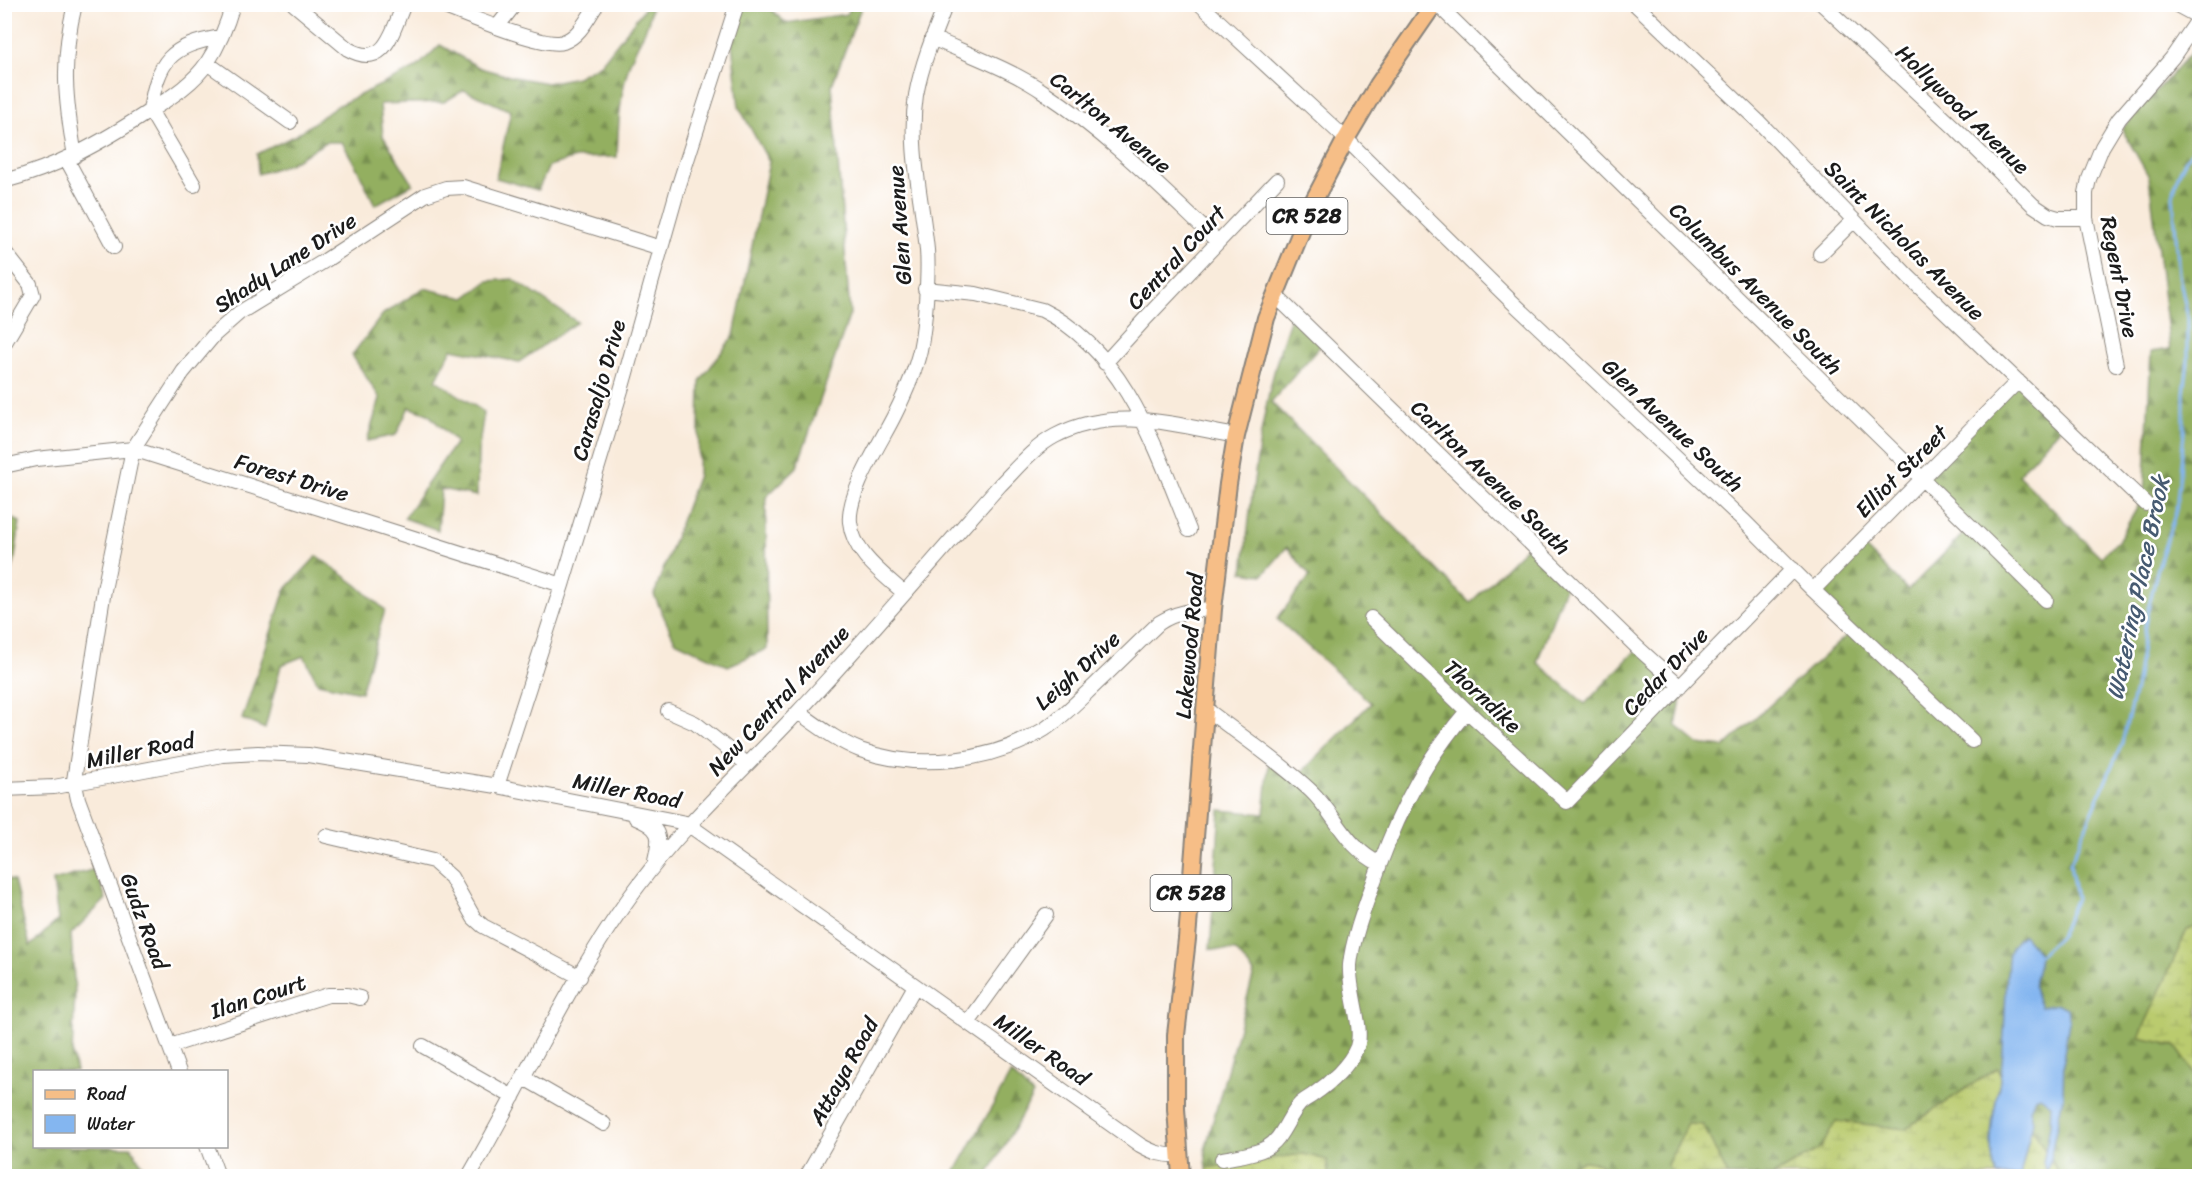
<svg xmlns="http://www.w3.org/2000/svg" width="2204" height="1181" viewBox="0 0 2204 1181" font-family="Sriracha,sans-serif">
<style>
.forest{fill:url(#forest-firs);stroke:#58663e;stroke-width:1.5}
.wetland{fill:url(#wetland-marsh);stroke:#6b7445;stroke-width:1.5}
.water{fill:#84b6f0;stroke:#506986;stroke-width:1.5}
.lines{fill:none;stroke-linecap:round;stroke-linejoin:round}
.stream{stroke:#84b6f0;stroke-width:3}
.minor-casing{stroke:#8a847c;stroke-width:16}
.major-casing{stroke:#8a847c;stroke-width:20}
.minor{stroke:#fff;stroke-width:14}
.major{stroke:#f6be87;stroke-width:16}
.labels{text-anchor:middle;stroke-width:5;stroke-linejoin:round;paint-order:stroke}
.shield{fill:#fff;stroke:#606060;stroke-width:1.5}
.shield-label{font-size:21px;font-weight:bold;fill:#1c1c1c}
.street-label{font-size:22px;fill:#1c1c1c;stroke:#fff}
.water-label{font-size:24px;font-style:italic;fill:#465a71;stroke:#fff}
</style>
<defs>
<pattern id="forest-firs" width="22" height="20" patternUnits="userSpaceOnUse" patternTransform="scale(1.5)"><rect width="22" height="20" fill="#93af61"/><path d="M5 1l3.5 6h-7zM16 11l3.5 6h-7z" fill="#778e4f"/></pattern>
<pattern id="wetland-marsh" width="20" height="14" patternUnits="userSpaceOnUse" patternTransform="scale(1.5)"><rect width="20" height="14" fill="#bacb6e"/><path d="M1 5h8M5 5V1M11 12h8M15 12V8" fill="none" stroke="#9fae5f"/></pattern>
</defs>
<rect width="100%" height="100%" fill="#fff"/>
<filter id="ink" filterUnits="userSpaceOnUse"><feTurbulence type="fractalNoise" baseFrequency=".0167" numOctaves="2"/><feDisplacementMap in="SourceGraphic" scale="12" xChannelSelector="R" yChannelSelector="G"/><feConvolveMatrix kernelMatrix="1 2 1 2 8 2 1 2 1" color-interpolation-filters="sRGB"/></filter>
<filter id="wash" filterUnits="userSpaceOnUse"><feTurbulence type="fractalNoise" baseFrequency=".008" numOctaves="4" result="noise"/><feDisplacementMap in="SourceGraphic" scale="24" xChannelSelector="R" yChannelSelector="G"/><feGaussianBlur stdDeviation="1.35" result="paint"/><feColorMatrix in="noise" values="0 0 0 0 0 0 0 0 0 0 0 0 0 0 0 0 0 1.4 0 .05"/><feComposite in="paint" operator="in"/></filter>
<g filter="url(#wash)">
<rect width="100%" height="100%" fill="#f9ebdb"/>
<path class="forest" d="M647 5H651C651 27 636 44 629 65 620 95 618 126 617 157L575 158 549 166 538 190 496 178 511 111 464 90 444 102 380 104 383 136 413 184 375 205 359 172 342 142H326L289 164 258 174 257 154 296 135 339 105 416 68 440 45 480 68 513 77 547 83 577 77 601 64Z
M741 5H766L786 23 847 14 851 5H862L832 85 850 314 797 467 766 497 767 649 728 666 675 641 654 595 698 475 700 381 734 335 769 162 739 107 731 35Z
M2199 44V925L2187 930 2139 1038 2175 1045 2199 1080V1176H2060L1997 1068 1905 1129 1836 1121 1821 1148 1773 1176H1728L1703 1125 1688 1124 1667 1164 1674 1176H1606L1600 1163 1583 1161 1549 1176H1328L1327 1160 1303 1154 1207 1168 1205 1150 1254 973 1236 951 1210 949 1220 810 1264 814 1270 754 1297 777 1371 703 1277 619 1310 576 1287 547 1263 575 1243 572C1253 485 1261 397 1292 314L1322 344 1271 402 1470 603 1531 542 1568 579 1537 662 1585 704 1639 647 1683 688 1676 726 1698 744 1724 747 1848 634 1812 591 1860 543 1908 590 1968 529 1922 480 2020 376 2066 421 2018 475 2101 557 2118 541 2144 496 2151 352 2170 349 2149 177 2122 129Z
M513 279 577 322 519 362 452 349 436 380 484 412 478 453 477 496 441 489 438 530 404 518 456 442 428 414 409 407 396 435 367 441 380 398 352 355 383 314 424 288 465 298 488 281Z
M5 515 20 522 14 564 5 582Z
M317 556 357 585 385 610 361 692 318 683 304 656 281 665 265 729 242 719 285 590Z
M95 869 106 899 71 934 75 993 72 1055 76 1071 34 1072V1146L131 1147 149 1176H5V878L14 881 30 946 58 920 53 881Z
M1011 1073 1033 1095 987 1176H954L957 1169Z"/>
<path class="wetland" d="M2199 925V1080L2175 1045 2139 1038 2187 930Z
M1997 1068 2060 1176H1773L1821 1148 1836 1121 1905 1129Z
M1688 1124 1703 1125 1728 1176H1674L1667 1165Z
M1303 1154 1327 1160 1328 1176H1208L1207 1168Z
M1583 1161 1600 1163 1606 1176H1549Z"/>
<path class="water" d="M2023 935 2040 955C2038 978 2028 983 2041 1007L2058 1004 2067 1008 2069 1022 2064 1053 2063 1098 2047 1172 2043 1163 2050 1126 2051 1104 2040 1096 2035 1098 2030 1109 2033 1121 2020 1176H1997C1982 1137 1999 1102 2002 1063 2005 1029 2005 995 2008 961 2009 948 2012 943 2023 935Z"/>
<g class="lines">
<path class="stream" d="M2040 955 2060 936 2076 898 2070 864 2122 743 2135 689 2147 614 2158 567 2176 511 2184 433V393L2188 361V318L2179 275 2173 196 2178 175 2186 159 2200 141"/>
</g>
</g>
<g filter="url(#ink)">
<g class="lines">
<defs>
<path id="minor" d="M75 4C61 61 65 99 75 156
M294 4 348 49C385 70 392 32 404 4
M437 4C458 12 545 49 563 42 579 37 588 18 597 4
M1200 4 1346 139 1508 298 1743 520 1813 590 1972 741
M1437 4 2046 600
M1635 4 1759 122 1909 277 2146 504
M1822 4 1957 130 2033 205 2048 215 2058 218H2086
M2175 4 2199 17
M497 27 515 4
M932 38C970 55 1010 69 1044 92 1108 134 1163 190 1218 242
M207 63 290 122
M67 160 114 247
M4 181C58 167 102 142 148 112 168 99 193 84 207 63 219 45 227 25 233 4
M194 185 150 110C159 60 169 46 221 37
M4 251 30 284 33 295 4 344
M1820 254 1854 220
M925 289 976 294 1042 310C1125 350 1157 451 1189 530
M1275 295 1638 648 1680 686
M1105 363 1145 319 1277 180
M2116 365 2086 218V193L2089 179 2102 147 2119 119 2172 58 2200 17
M4 466 36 459 133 449 562 585
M1813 590 2018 381
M904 593C882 573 853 553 850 522 847 493 882 441 895 414 905 394 915 372 920 350 925 326 929 274 927 250 922 199 908 147 916 95 922 63 934 34 946 4
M1371 618 1467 711 1567 802 1793 569
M1206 709C1241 736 1279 761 1311 791 1337 816 1345 847 1380 864 1370 894 1353 934 1350 965 1348 990 1364 1028 1357 1047 1350 1065 1330 1083 1314 1094 1309 1098 1303 1100 1299 1105 1287 1118 1282 1140 1266 1148 1253 1155 1236 1156 1222 1159
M668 711 695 723 747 764
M798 712C818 726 837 741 860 750 918 771 992 762 1045 729 1064 716 1080 699 1096 684 1117 664 1138 643 1159 623 1176 612 1192 610 1213 609
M497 786 562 585 622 387 678 188 737 4
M4 789 54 787 223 755 258 753 308 755 497 786 686 823 1140 1145C1154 1153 1164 1156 1180 1155
M636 818C661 828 661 836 655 861
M326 836 433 861 451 877 474 918 483 926 580 977
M1380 864C1402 805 1426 759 1467 711
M968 1023 1046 915
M170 1046 328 995H347L360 998
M423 1046 513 1097
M179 1072 78 799 74 780 104 590 133 449 183 372 214 335 239 313 326 260 425 195 446 188 463 187 661 248
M524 1078 604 1124
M207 1146 218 1176
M469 1176C524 1082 572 973 638 886 685 823 744 770 798 712 867 638 933 560 1000 485 1017 468 1034 447 1055 436 1113 405 1176 425 1236 436
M807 1176 915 986"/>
<path id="major" d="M1181 1176 1176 1109V1035L1187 939 1213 609 1228 484 1236 436 1266 318 1313 202 1346 139 1378 85 1434 4"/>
</defs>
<use href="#minor" class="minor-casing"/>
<use href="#major" class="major-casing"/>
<use href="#minor" class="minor"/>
<use href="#major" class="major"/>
</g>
</g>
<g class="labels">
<g class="shield">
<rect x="1266.5" y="198" width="81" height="36" rx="4.5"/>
<rect x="1150.5" y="875" width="81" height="36" rx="4.5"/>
</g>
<g class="shield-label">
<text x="1307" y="223">CR 528</text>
<text x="1191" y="900">CR 528</text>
</g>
<g class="street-label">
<text transform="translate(1963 109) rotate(44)" y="8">Hollywood Avenue</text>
<text transform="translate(1111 122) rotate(39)" y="8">Carlton Avenue</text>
<text transform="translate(899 225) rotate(-94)" y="8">Glen Avenue</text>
<text transform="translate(1905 240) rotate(45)" y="8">Saint Nicholas Avenue</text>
<text transform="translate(1176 257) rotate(-47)" y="8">Central Court</text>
<text transform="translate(285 262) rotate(-33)" y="8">Shady Lane Drive</text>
<text transform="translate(2120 277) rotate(79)" y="8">Regent Drive</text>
<text transform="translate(1756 288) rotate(45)" y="8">Columbus Avenue South</text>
<text transform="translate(598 390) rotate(-74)" y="8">Carasaljo Drive</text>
<text transform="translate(1673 425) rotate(43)" y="8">Glen Avenue South</text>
<text transform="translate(1901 471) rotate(-45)" y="8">Elliot Street</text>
<text transform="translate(292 477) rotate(17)" y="8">Forest Drive</text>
<text transform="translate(1491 477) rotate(44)" y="8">Carlton Avenue South</text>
<text transform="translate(1189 646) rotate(-85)" y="8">Lakewood Road</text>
<text transform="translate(1077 670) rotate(-42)" y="8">Leigh Drive</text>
<text transform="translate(1665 671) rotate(-46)" y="8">Cedar Drive</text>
<text transform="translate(1483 696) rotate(43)" y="8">Thorndike</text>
<text transform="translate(778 700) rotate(-47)" y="8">New Central Avenue</text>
<text transform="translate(140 750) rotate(-11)" y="8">Miller Road</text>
<text transform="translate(627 790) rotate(11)" y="8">Miller Road</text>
<text transform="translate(145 921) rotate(70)" y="8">Gudz Road</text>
<text transform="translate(258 996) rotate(-18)" y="8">Ilan Court</text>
<text transform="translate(1042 1049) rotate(35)" y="8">Miller Road</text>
<text transform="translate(843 1071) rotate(-61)" y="8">Attaya Road</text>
</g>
<g class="water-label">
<text transform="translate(2138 588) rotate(-78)" y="8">Watering Place Brook</text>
</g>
</g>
<rect width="2204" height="1181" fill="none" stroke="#fff" stroke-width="24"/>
<rect x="33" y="1070" width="195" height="78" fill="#ffffff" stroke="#a4a4a4" stroke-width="1.5"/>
<rect x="45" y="1090" width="30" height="9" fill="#f6be87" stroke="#a4a4a4" stroke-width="1.5"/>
<text x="87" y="1100" font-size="18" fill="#1c1c1c">Road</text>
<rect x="45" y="1115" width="30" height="18" fill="#84b6f0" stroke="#a4a4a4" stroke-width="1.5"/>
<text x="87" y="1130" font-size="18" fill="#1c1c1c">Water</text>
</svg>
